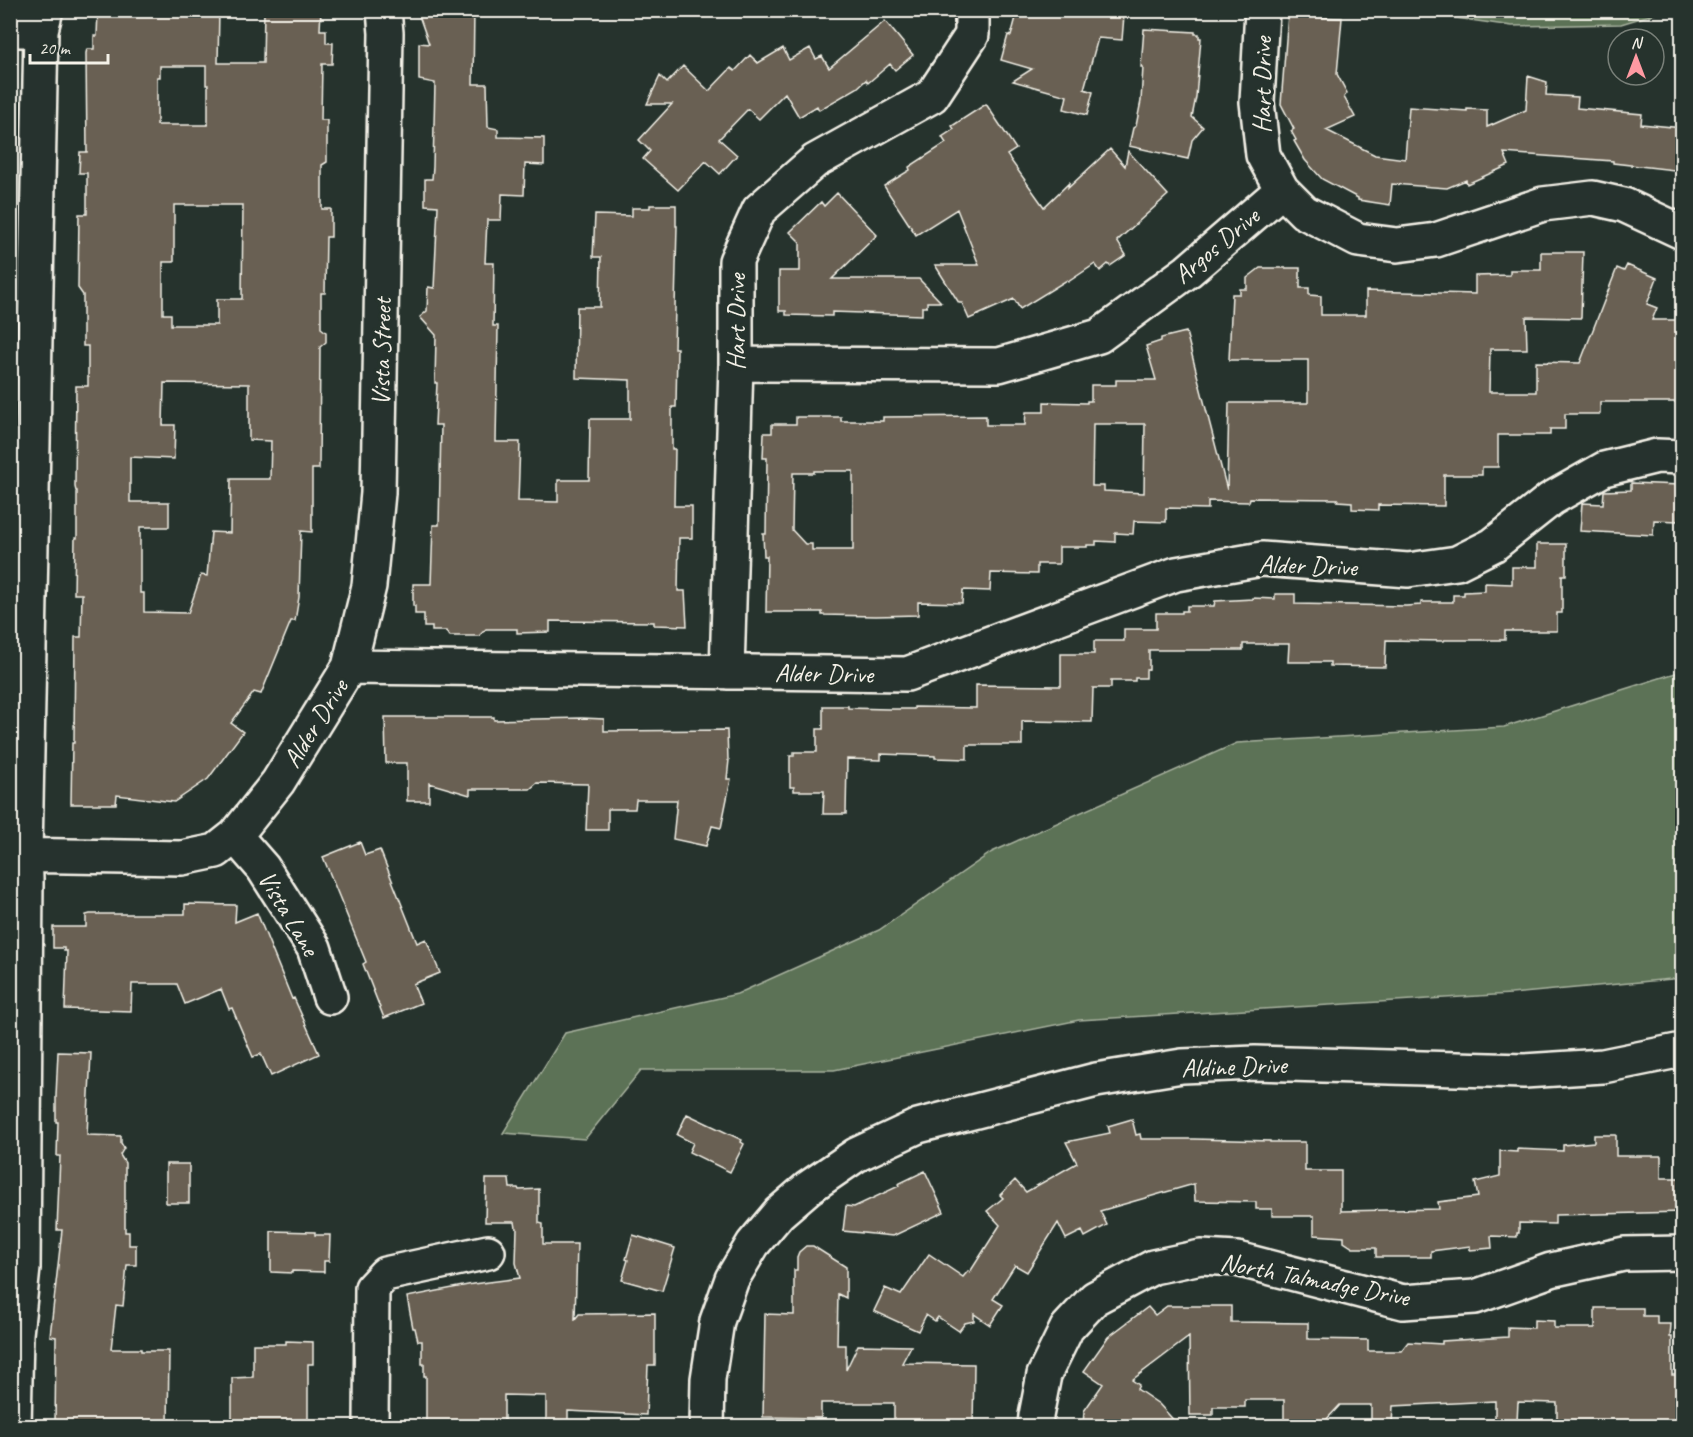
<svg xmlns="http://www.w3.org/2000/svg" width="1693" height="1437" viewBox="0 0 1693 1437" font-family="Caveat,sans-serif">
<style>
.green{fill:#5c7256;stroke:#a8b29f;stroke-width:1.5}
.building{fill:#696152;stroke:#f4f1e8;stroke-width:1.5;fill-rule:evenodd}
.lines{fill:none;stroke-linecap:round;stroke-linejoin:round}
.minor-casing{stroke:#f4f1e8;stroke-width:38}
.major-casing{stroke:#f4f1e8;stroke-width:38}
.minor{stroke:#26332d;stroke-width:33}
.major{stroke:#26332d;stroke-width:33}
.labels{text-anchor:middle;stroke-width:6;stroke-linejoin:round;paint-order:stroke}
.street-label{font-size:26px;fill:#f4f1e8;stroke:#26332d}
</style>
<rect width="100%" height="100%" fill="#26332d"/>
<filter id="ink" filterUnits="userSpaceOnUse"><feTurbulence type="fractalNoise" baseFrequency=".0167" numOctaves="2"/><feDisplacementMap in="SourceGraphic" scale="12" xChannelSelector="R" yChannelSelector="G"/><feConvolveMatrix kernelMatrix="1 2 1 2 8 2 1 2 1" color-interpolation-filters="sRGB"/></filter>
<g filter="url(#ink)">
<path class="green" d="M1444 10H1664V11L1621 24 1512 26 1443 16Z
M1682 671V978L1511 994 1079 1020 834 1070H641L585 1139 503 1133 565 1033 737 994 879 930 992 852 1237 743 1504 727Z"/>
<path class="building" d="M98 10H219L218 63H263L264 10H321L320 30H326V43H333L332 64H322L321 120H327V162L322 165V209H331V237H326L325 293H321V328L326 332V342L320 347 319 469H312V532L301 531 299 597 295 621H291L261 694 254 692 231 723 243 732 208 779 174 802 117 795 116 804H71L72 743H74L75 637H81L82 594H74L75 538H77V491H76L75 487 76 386H88V346H83V295L78 288 79 214H87V173H79L80 152H87L86 53 87 49H94V36H97ZM160 66H206V85H208V125H157V77H160ZM174 205H243L242 299H217V325H171V314H163V262H174ZM164 383 249 384V440L271 441 270 479H231L230 533 211 532 207 576 201 575 188 613 144 612V593H140V527H169V502H130V457L174 459 175 425H163Z
M417 10H474L473 84H487L488 127 498 129V137L544 138V165L525 164 524 195 502 194 501 220H487L485 263H494L493 326H498L496 442H520L518 501 558 502V480H589L590 419H630V380L576 378 577 307H600L601 257H593L595 215 632 216V208H650V205H676V226H677L674 348H677L676 407H672V449H675L674 506H692V538H679L678 591H685L687 626 654 625V622L550 621V632L517 633V629H486L479 636H450L446 631H432V627H424V614H415V606H413V584H431L433 525H439L441 425H435L437 383H435L436 335 420 317 427 311 428 287 434 288 438 206 425 205V179H432L433 167 435 83 419 80V43L429 44Z
M1018 10H1068L1124 15 1122 40 1098 38 1084 89 1093 92 1087 115 1064 109 1067 96 1013 81 1032 69 1001 60 1008 35 1011 36Z
M1288 14H1311V17L1342 18 1337 74 1347 93 1344 97 1355 117 1326 130 1375 155 1405 159 1409 107 1467 111V109L1487 110V127L1526 110 1528 76 1547 82 1546 95 1578 97 1577 108 1642 114 1641 124 1683 128V171L1613 163V161L1504 153 1509 165 1467 184 1466 180 1447 188 1392 184 1390 205 1358 200V198L1322 179 1305 160 1294 141 1296 140 1291 131 1294 129 1281 104Z
M885 21 913 55 895 70 890 64 868 83 866 80 857 88 819 110 817 106 799 117 785 93 759 119 748 109 719 139 737 155 720 174 706 161 678 190 643 159 650 151 639 140 672 104H647L660 76 667 83 683 66 709 91 731 68 735 71 750 55 758 63 783 48 789 60 810 48 816 59 822 56 829 68Z
M1144 29 1195 32V34H1199V38H1201L1196 97 1192 117 1203 127 1192 140 1188 159 1129 146 1133 128 1136 126 1141 101 1143 67H1141Z
M986 104 1016 149 1007 155 1044 207 1069 183 1068 188 1110 149 1125 166 1128 151 1168 195 1117 241 1126 255 1110 266 1108 264 1100 271 1095 264 1068 282 1067 280 1020 309 1014 299 969 319 962 303H959L935 265H979L957 209 916 235 884 186 910 170 909 167 946 143 942 137 954 129 952 126Z
M837 193 877 235 832 279H919L941 302H927V307H922V315L832 312V316L786 315V311H779V271H800V242L790 232 821 202 824 206Z
M1541 252H1583L1581 318 1526 317 1527 349H1490L1489 392H1536V362L1580 363 1617 268 1624 271 1627 265 1657 278 1647 304 1657 308 1652 320H1683L1681 402H1600V414H1565V429H1550V435H1498V467H1482V475H1444V506L1378 505V510L1352 509V502L1337 501 1338 499 1250 498 1249 502 1208 501V509L1166 508V522L1134 521 1133 534 1115 533V542L1096 541V545H1087V547H1059V564H1037V574L991 573 990 591 963 590 962 603 918 602V615L876 616 822 615V612H766L767 556H764L763 534H766L767 458H763L764 433H772V424H796V417H841V421H883V417L986 416V425H1025L1026 412H1044V402L1087 403V401H1091V385H1116V380H1156L1146 346 1161 341V338L1186 332 1227 490 1229 403H1308V360H1229L1232 294H1240V289H1247V278L1260 268H1300V288H1309V295L1321 296V315H1366V291L1475 294V276L1510 275V270H1541ZM1093 424H1145L1144 493 1104 491V486H1092ZM814 471H853V550H812V544H805L792 530 793 473H814Z
M1631 483 1680 485 1678 521 1654 520 1653 535 1580 531 1582 503 1603 504 1604 491 1631 490Z
M1537 544H1566V575H1562V613H1557V631H1505V640H1444V641L1386 640 1385 667 1330 666V662H1288L1289 644H1243V650H1149V670H1146V678H1135V681H1111V688H1093L1092 722 1022 721V745H967V759L935 758V756L881 754V760L847 759 846 814H823L824 791H794V787H790V756H794V752H817V729H823V706H848V708L888 709H914V707L976 708V685L1061 686V654H1094V641H1124V629H1156V613H1182V611H1187V606H1214L1215 601 1253 599V598L1275 599V594H1295V604L1406 606 1421 605V602H1453V595H1464V592L1485 591V583L1512 584V567H1537Z
M385 717H494V720L582 718 604 719V731L727 730 728 760H729L727 779H731L721 828 712 826 706 846 673 839 677 800H636L635 809H608V830H586L588 784 537 783 530 789H470V795L429 783V801H407V763H386Z
M360 842 365 855 380 850 417 943 426 939 440 973 413 984 421 1003 384 1018 363 964 366 962 323 857Z
M185 904 236 905 235 922 257 913 292 999 294 998 319 1054 271 1076 261 1054 253 1057 232 1008 229 1009 221 989 185 1004 177 984H132L131 1011 65 1009 67 951H64V948H53V927H86V915L90 914H185Z
M58 1052 91 1053 87 1135 121 1136V1143L124 1148 120 1155 125 1163V1232H129V1245H136V1265H127L123 1306 116 1305 111 1349H141V1351H169L168 1426H55L56 1337 50 1336 62 1230H57L60 1156H57L58 1122H56V1096Z
M687 1114 742 1140 741 1142 744 1144 730 1172 689 1152 693 1143 677 1135Z
M1132 1119 1136 1135 1140 1134 1141 1139H1194L1270 1141V1142H1305V1171H1341V1211L1439 1209 1438 1202 1478 1197 1475 1182 1500 1176V1151L1517 1152V1149L1563 1151V1145L1594 1142V1135H1616V1156H1661V1178H1683V1212L1555 1215V1224L1519 1223V1233H1517V1237L1491 1236 1492 1248 1470 1250V1246L1431 1251V1257H1376V1248H1353L1344 1242V1237L1314 1235V1216H1272V1209H1256V1202L1195 1201 1194 1184 1100 1211 1107 1225 1085 1237 1082 1231 1066 1239 1058 1223 1027 1272 1015 1265 993 1299 1003 1305 990 1325 974 1314V1321L965 1323 959 1331 938 1317 935 1321 926 1315 918 1331 874 1311 885 1288 901 1295 929 1254 963 1277 968 1271 970 1272 1000 1225 987 1211 1003 1198 1000 1195 1015 1180 1026 1192 1077 1163 1066 1142 1110 1133 1108 1126Z
M166 1164H189V1203H166Z
M925 1171 944 1212 893 1236 843 1231 846 1206 854 1207 899 1186 898 1184Z
M486 1179H509L510 1188H518L519 1190 539 1189V1223L543 1224V1244H577L575 1319 579 1314 655 1313V1365H648L646 1415 568 1411V1424H546V1396L504 1395V1426H433V1424H426V1376H424V1364H422V1341H418L415 1328H413L407 1297 473 1284 520 1278 516 1263 517 1228H516L515 1222H485Z
M271 1231 315 1232V1235H330L329 1261H324V1272L292 1271V1273L271 1272Z
M633 1235 675 1248 662 1291 622 1280 628 1260 626 1259Z
M806 1246H813L846 1267V1298L838 1294 837 1345H846V1370L858 1345 911 1346 902 1363 974 1364 973 1426 894 1425V1403H821V1418L763 1417 765 1314 794 1315V1270H797V1257L799 1252Z
M1167 1306H1231V1322L1308 1323V1339L1368 1340V1351H1401L1408 1342 1442 1344V1341L1508 1337V1327L1534 1328V1320L1554 1321V1328H1595V1308H1643V1316H1657V1324H1671L1670 1337H1672V1375H1681L1683 1426H1557V1403L1518 1402 1517 1422 1495 1421V1401L1393 1406 1392 1426H1371V1405H1340L1326 1420 1301 1426H1284V1400H1245V1407H1213V1415H1190L1189 1337 1132 1380 1139 1385 1137 1389 1159 1404 1179 1426H1083L1084 1411 1103 1384 1084 1371 1108 1337 1148 1307 1155 1315Z
M286 1341 313 1342V1364H308V1426H232V1378L253 1377V1344H286Z"/>
<g class="lines">
<defs>
<path id="minor" d="M1262 10 1257 102 1263 155 1282 190
M10 30H41
M736 364 999 365 1099 336 1188 271 1282 190 1304 212 1358 240 1397 245 1436 240 1543 204 1593 198 1624 205 1682 232
M349 667 369 586 378 493 386 33 384 10
M727 672 736 364V261L759 210 815 161 932 96 972 35V10
M235 836 263 868 314 948 330 997
M10 855 182 858 216 851 235 836 278 782 349 667 907 674 1176 574 1262 559 1408 570 1457 563 1493 545 1551 499 1604 469 1657 456 1682 457
M14 1426 16 1334 23 1268 26 879 25 855 41 30 46 10
M371 1426 372 1288 385 1274 488 1252
M1035 1426 1036 1416 1044 1375 1067 1328 1095 1298 1153 1267 1201 1257 1237 1259 1403 1302 1475 1297 1551 1270 1624 1254 1682 1253"/>
<path id="major" d="M707 1426 708 1379 717 1321 732 1279 753 1244 779 1213 808 1188 856 1155 918 1126 1096 1080 1182 1066 1255 1063 1524 1071 1603 1066 1682 1050"/>
</defs>
<use href="#minor" class="minor-casing"/>
<use href="#major" class="major-casing"/>
<use href="#minor" class="minor"/>
<use href="#major" class="major"/>
</g>
</g>
<g class="labels">
<g class="street-label">
<text transform="translate(1262 85) rotate(-90)" y="9">Hart Drive</text>
<text transform="translate(1216 245) rotate(-40)" y="9">Argos Drive</text>
<text transform="translate(736 322) rotate(-90)" y="9">Hart Drive</text>
<text transform="translate(381 352) rotate(-89)" y="9">Vista Street</text>
<text transform="translate(1308 565) rotate(2)" y="9">Alder Drive</text>
<text transform="translate(824 673) rotate(1)" y="9">Alder Drive</text>
<text transform="translate(315 723) rotate(-58)" y="9">Alder Drive</text>
<text transform="translate(289 913) rotate(59)" y="9">Vista Lane</text>
<text transform="translate(1234 1066) rotate(-2)" y="9">Aldine Drive</text>
<text transform="translate(1315 1279) rotate(11)" y="9">North Talmadge Drive</text>
</g>
</g>
<rect width="1693" height="1437" fill="none" stroke="#26332d" stroke-width="36"/>
<rect x="18" y="18" width="1657" height="1401" fill="none" stroke="#f4f1e8" stroke-width="2" filter="url(#ink)"/>
<g transform="translate(1636 57)"><circle r="28" fill="#26332d" stroke="#787f78" stroke-width="1.5"/>
<path d="M0-4.5L10 22L0 15L-10 22Z" fill="#ff9aa2"/>
<text y="-9" font-size="16" font-weight="bold" text-anchor="middle" fill="#f4f1e8">N</text>
</g>
<path d="M30 54v9h78v-9" fill="none" stroke="#f4f1e8" stroke-width="3"/>
<text x="39" y="54" font-size="18" fill="#f4f1e8" stroke="#26332d" stroke-width="4.5" paint-order="stroke">20 m</text>
</svg>
